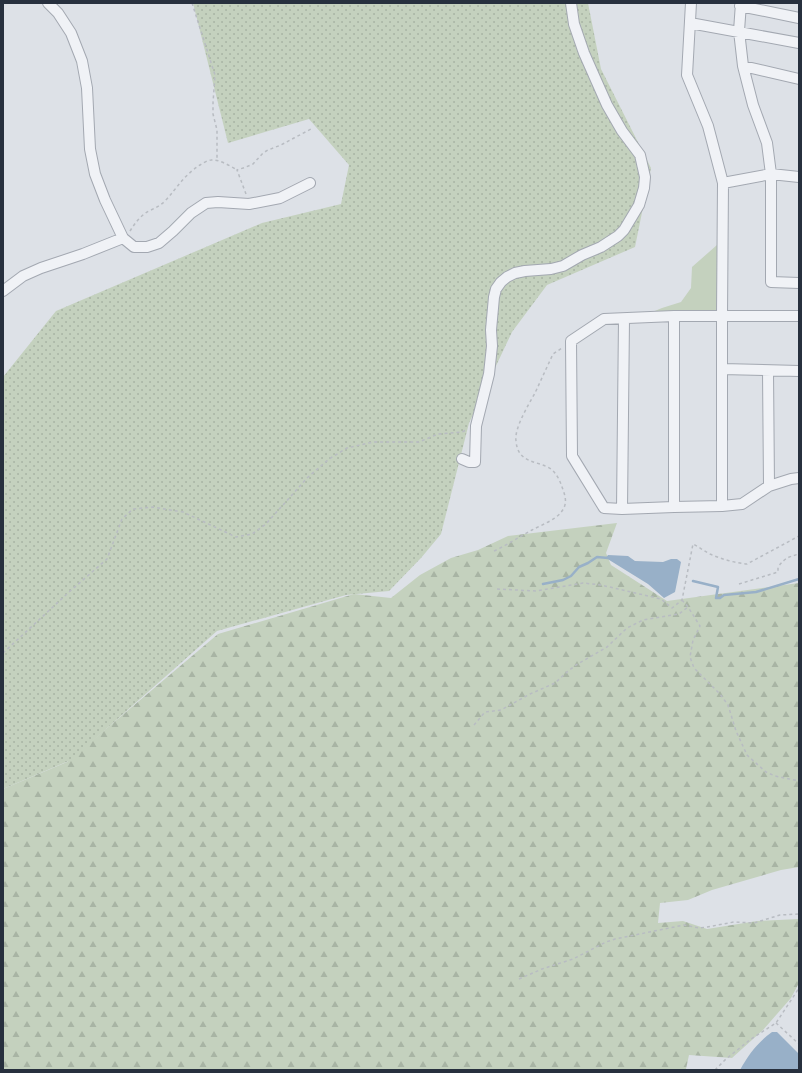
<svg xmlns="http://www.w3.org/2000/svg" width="802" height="1073" viewBox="0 0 802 1073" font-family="Rubik,sans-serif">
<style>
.grass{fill:url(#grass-dots)}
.forest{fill:url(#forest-firs)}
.park{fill:#c4d1be}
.water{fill:#98b0c8}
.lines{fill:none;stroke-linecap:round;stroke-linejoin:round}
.stream{stroke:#98b0c8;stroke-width:2.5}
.minor-casing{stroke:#a3a8b1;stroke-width:12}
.path{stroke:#b8bcc2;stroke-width:1.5;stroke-dasharray:3 3;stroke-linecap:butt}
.minor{stroke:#f0f2f6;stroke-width:10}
</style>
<defs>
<pattern id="grass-dots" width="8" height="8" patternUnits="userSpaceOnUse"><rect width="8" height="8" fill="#c4d1be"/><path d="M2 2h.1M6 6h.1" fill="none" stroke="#a8b4a4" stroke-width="1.8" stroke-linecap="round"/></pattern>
<pattern id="forest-firs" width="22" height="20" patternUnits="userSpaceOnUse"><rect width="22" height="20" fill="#c4d1be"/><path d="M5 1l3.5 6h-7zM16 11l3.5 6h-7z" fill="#a8b4a4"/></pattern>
</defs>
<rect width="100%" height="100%" fill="#dde1e7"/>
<path class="grass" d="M193 3H588L601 69 651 168 635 247 547 285 512 332 469 423 441 534 421 558 389 591 346 595 217 631 71 760 3 789V377L56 311 262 223 341 204 349 165 309 119 228 143Z"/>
<path class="forest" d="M617 523 606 553 611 565 667 601 799 583V867L781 870 712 890 688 900 660 903 658 923 683 921 707 929 757 921 799 919V983L791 998 763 1030 732 1058 689 1055 686 1069 687 1070H3V789L67 762 218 634 354 594 391 598 420 575 451 558 478 550 508 536Z"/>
<path class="park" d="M717 245 718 313 645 315 662 308 681 302 691 288 692 267Z"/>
<path class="water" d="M608 555 628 556 635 561 663 562 671 559H677L681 562 675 592 664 598 648 584 606 558Z
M772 1032H777L799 1054V1070H740C749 1054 757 1043 772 1032Z"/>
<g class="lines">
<path class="stream" d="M693 581 718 587 716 598H720L724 595 756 592 799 579
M543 584 563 580 571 576 579 567 588 563 597 557 608 558"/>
<defs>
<path id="minor" d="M48 3 58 13 71 33 82 61 87 88 90 149 95 174 105 200 123 238 134 247H147L159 243 173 231 191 213 206 203 218 202 249 204 280 198 310 183
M691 3 687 75 708 126 723 183 722 316V506
M741 3 739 31 743 66 753 105 767 143 771 174V282L799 283
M740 6 799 18
M690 23 799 43
M743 66 799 79
M723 183 771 174 799 177
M3 291 23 276 41 268 83 254 123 238
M799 316H674L604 319 571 341 572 456 604 508 622 509 674 507 722 506 742 504 769 486 791 479 799 478
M722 369 799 371
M768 371 769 486
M462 459 469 462H475L476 426 489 374 492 346 491 330 494 297 496 289 501 282 507 277 515 273 525 271 551 269 563 266 582 255 601 247 618 236 624 230 639 205 644 188 645 177 640 155 622 131 607 105 584 53 574 24 571 3
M674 507V316
M622 509 624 319"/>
</defs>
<use href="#minor" class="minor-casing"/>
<path class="path" d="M192 3 215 75 213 103V114L217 130V161
M246 194 237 170 246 167 253 164 263 153 268 150 281 145 294 138 313 128
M130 231C135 223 141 215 149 211 155 208 160 206 165 201 178 187 183 176 200 165 203 163 208 160 211 160 219 159 230 166 237 170
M494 551C507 545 519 537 532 530 541 525 556 520 562 511 568 503 565 495 562 487 560 481 557 474 551 469 537 460 518 464 516 441 514 428 529 404 535 393 541 380 547 367 553 354L562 348
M739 584 778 572V567C785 558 788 557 799 554
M497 589 536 591 583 583 601 585 661 599 672 608 682 600 693 544C699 547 704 551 710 554 721 559 735 563 747 564L799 536
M682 600 688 607 700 626 693 640 690 657 694 668 720 694 728 705 736 731 747 755 758 765 766 772 775 776 799 781
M3 653 68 593 107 559 122 519 133 509 153 507 183 512 236 537 252 534 266 524 307 478 329 459 347 448 373 442H419L438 434 462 432 466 430
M474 725 485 712 501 710 530 694 555 683 567 672 576 665 607 647 627 628 643 620 679 614 688 607
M519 979 542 969 573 959 606 942 615 939 684 925 699 928 707 927 734 922 754 923 780 915 799 914
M776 1023 799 1044
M715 1070 726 1059 751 1039 776 1023 799 988"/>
<use href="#minor" class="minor"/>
</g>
<rect width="802" height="1073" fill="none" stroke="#27303e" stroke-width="8"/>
</svg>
